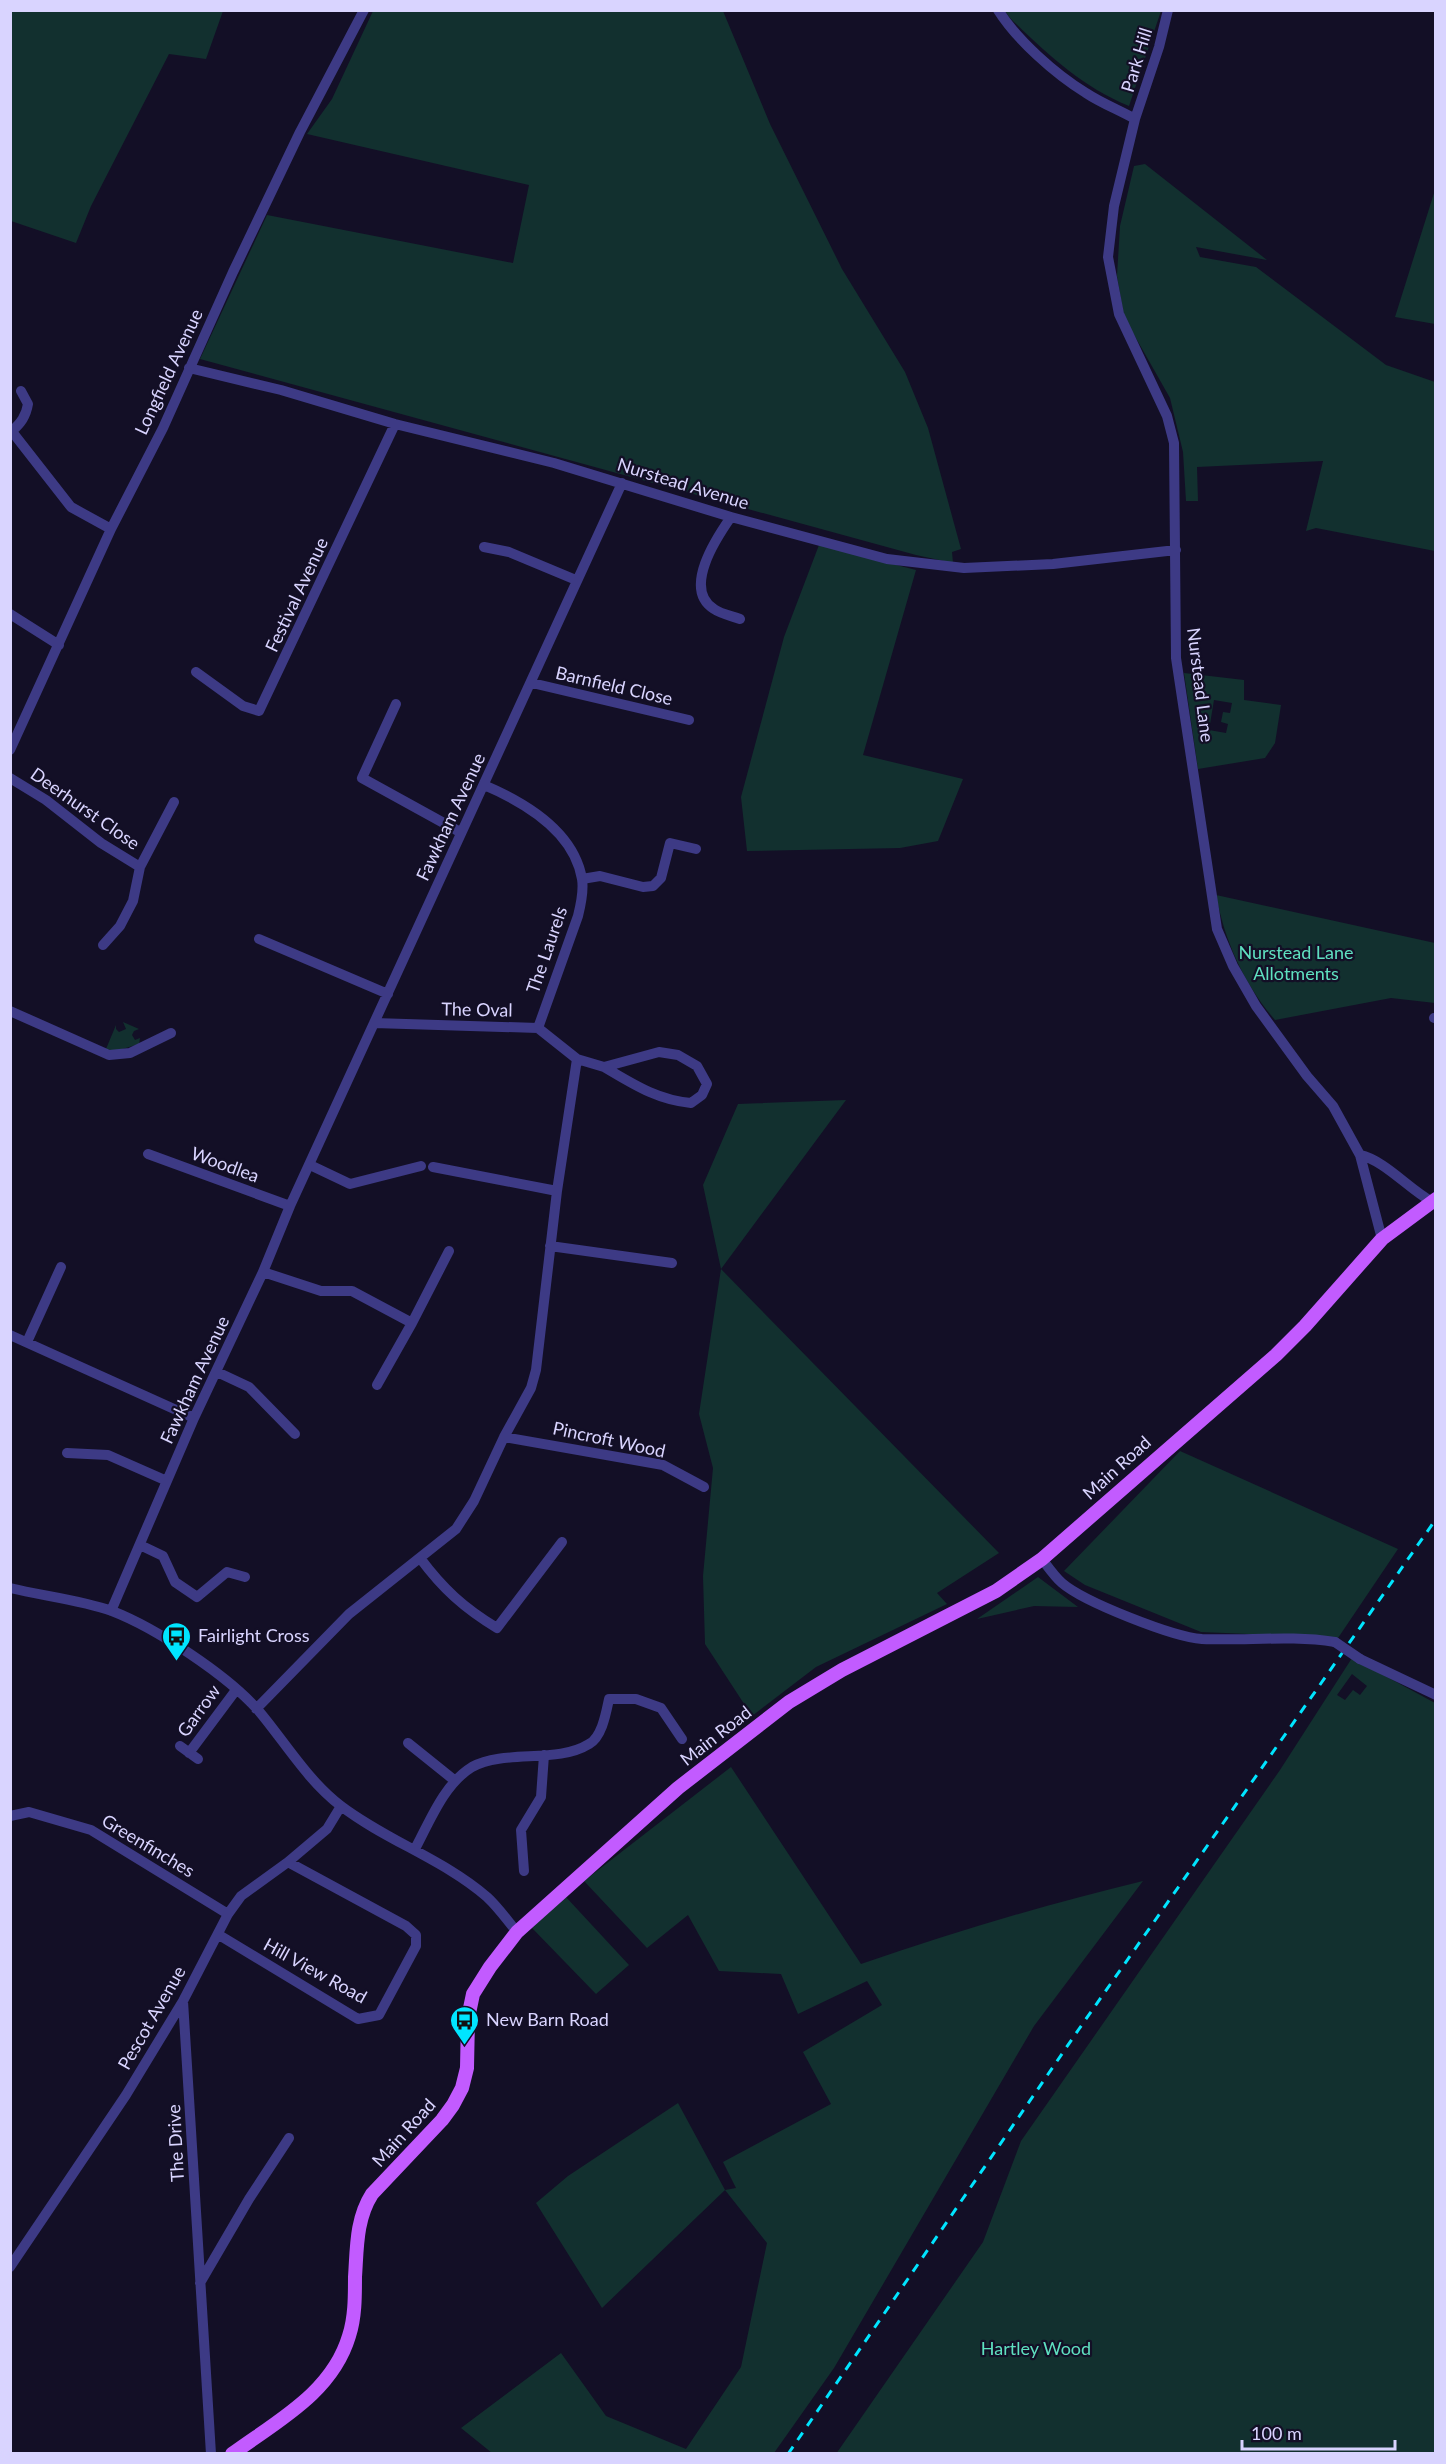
<svg xmlns="http://www.w3.org/2000/svg" width="1446" height="2464" viewBox="0 0 1446 2464" font-family="Lato,sans-serif">
<style>
.green{fill:#12302f;fill-rule:evenodd}
.lines{fill:none;stroke-linecap:round;stroke-linejoin:round}
.minor{stroke:#3d3a85;stroke-width:10}
.major{stroke:#c25bff;stroke-width:14}
.rail{stroke:#00e5ff;stroke-width:3;stroke-dasharray:9 8;stroke-linecap:butt}
.minor-bridge{stroke:#3d3a85;stroke-width:10}
.labels{text-anchor:middle;stroke-width:4.5;stroke-linejoin:round;paint-order:stroke}
.street-label{font-size:18px;fill:#d9d4ff;stroke:#130f26}
.park-label{font-size:18px;fill:#5fe0c0;stroke:#130f26}
.poi-label{font-size:18px;fill:#d9d4ff;stroke:#130f26;text-anchor:start}
</style>
<rect width="100%" height="100%" fill="#130f26"/>
<path class="green" d="M11 10 223 11 206 59 169 54 91 206 76 243 11 221Z
M373 11H723L770 124 842 269 905 372 928 428 961 549 952 552 953 563 916 555 200 359 267 215 513 263 529 185 307 134 332 99Z
M1005 11H1161L1129 106C1082 87 1046 53 1010 18Z
M1145 164 1267 260 1196 247 1200 257 1256 267 1386 365 1435 382V551L1316 528 1306 531 1323 461 1197 467 1198 501H1186L1183 452 1170 398 1124 317 1117 276 1120 226 1134 166Z
M1435 190 1436 324H1435L1395 317Z
M819 545 916 570 863 755 963 779 938 841 900 848 747 851 741 797 784 637Z
M1184 673 1244 680V700L1281 705 1275 743 1265 758 1198 769ZM1214 700 1232 703 1230 713 1223 712 1221 722 1228 724 1226 733 1209 730Z
M1216 895 1435 943V1003L1391 998 1275 1020C1244 984 1225 942 1216 895Z
M123 1022 139 1029 134 1031 132 1035 135 1040 140 1038 139 1044 116 1051 106 1049 116 1025V1029L119 1032 126 1029Z
M846 1100 721 1269 999 1553 937 1593 947 1604 816 1667 752 1716 705 1644 703 1576 713 1468 699 1414 721 1269 703 1185 738 1104Z
M1180 1451 1398 1549 1338 1638 1201 1632 1085 1585 1064 1571Z
M1038 1577 1078 1607 1034 1606 977 1619Z
M1352 1658 1435 1703V2453L836 2454 983 2242 1021 2141 1280 1770ZM1352 1674 1367 1686 1360 1695 1353 1690 1345 1700 1337 1695Z
M731 1767 861 1964C954 1932 1047 1904 1143 1881L1034 2026 834 2368 774 2453H492L461 2428 561 2353 606 2416 686 2449 741 2367 767 2243 725 2190 602 2308 536 2203 568 2176 678 2103 725 2190 736 2188 723 2162 831 2104 803 2052 882 2005 867 1981 798 2014 781 1974 719 1971 688 1915 647 1948 584 1881Z
M565 1896 629 1965 596 1994 532 1928Z"/>
<g class="lines">
<path class="minor" d="M998 10C1017 40 1055 74 1086 93 1101 103 1119 110 1135 119
M1168 10 1159 47 1135 119 1114 206 1108 257 1119 314 1167 416 1174 443 1176 658 1217 929 1233 966 1256 1006 1307 1076 1333 1106 1360 1155C1384 1160 1409 1189 1431 1201
M189 368 281 390 395 424 554 463 731 517 887 559 964 568 1053 564 1176 550
M10 429 71 507 111 529
M12 431C21 423 26 416 28 404L21 391
M731 517C717 537 682 589 714 609 721 614 732 616 740 619
M484 547 509 552 576 580
M10 614 59 645
M196 672 243 706 259 711 395 424
M532 683 689 720
M396 704 362 778 460 832
M10 750 111 529 163 428 233 272 300 132 364 10
M10 778 46 800 101 843 140 867
M484 785C524 802 574 831 582 879 584 891 581 904 578 916L538 1028
M582 879 600 876 643 887 653 886 661 878 670 843 696 849
M259 939 388 994
M103 945 120 926 133 901 140 867 174 802
M10 1011 109 1055 130 1053 171 1033
M1434 1018H1436
M374 1023 538 1028 577 1059 604 1067 659 1052 678 1055 697 1066 707 1084 702 1095 691 1103C657 1100 633 1084 604 1067
M148 1154 290 1206
M1360 1155 1382 1239
M310 1165 350 1184 421 1166
M433 1167 557 1191
M550 1246 672 1263
M263 1272 321 1291H352L412 1323
M10 1335 194 1418
M27 1342 61 1267
M217 1372 249 1387 295 1434
M377 1385 412 1323 449 1251
M504 1437 663 1465 704 1487
M67 1453 108 1455 167 1481
M140 1545 163 1556 175 1582 197 1597 227 1572 245 1577
M420 1558C443 1589 464 1608 497 1628L562 1542
M1042 1559C1048 1567 1055 1577 1062 1583 1084 1602 1173 1637 1202 1639 1247 1641 1290 1635 1335 1642
M10 1588C43 1596 81 1600 112 1611 156 1628 227 1675 258 1710 285 1742 307 1780 341 1806 387 1841 443 1859 487 1897 498 1907 507 1920 517 1932
M111 1611 194 1418 263 1272 290 1206 622 483
M1360 1659 1436 1695
M256 1709 349 1614 456 1529 474 1501 504 1437 531 1388 536 1370 557 1191 577 1059
M408 1743 454 1780
M180 1746 198 1759
M189 1753 236 1690
M10 1816 29 1812 91 1830 228 1914
M415 1849C430 1821 444 1784 472 1767 505 1749 557 1764 589 1744 602 1737 606 1713 609 1699H636L661 1708 682 1739
M524 1871 521 1830 541 1797 544 1755
M219 1935 358 2019 379 2015 416 1946V1935L406 1926 288 1862
M183 2001 211 2454
M10 2267 126 2095 183 2001 228 1914 241 1896 288 1862 327 1829 341 1806
M200 2283 249 2199 289 2138"/>
<path class="major" d="M232 2454C277 2421 332 2393 349 2336 355 2318 355 2297 355 2277 357 2248 356 2219 372 2194L442 2120 453 2105 462 2088 467 2068 468 2018 473 1994 490 1967 517 1932 678 1788 789 1702 842 1670 996 1591 1042 1559 1276 1355 1305 1326 1382 1239 1436 1199"/>
<path class="rail" d="M788 2454 1079 2029 1436 1519"/>
<path class="minor-bridge" d="M1335 1642 1360 1659"/>
</g>
<defs>
<symbol id="bus-pin" viewBox="-11 -11 22 30"><path d="M0 17L-7.5 6A9.5 9.5 0 1 1 7.5 6Z" fill="#00e5ff" stroke="#130f26"/><path d="M-5-6H5V4H4V6H2V4H-2V6H-4V4H-5ZM-3.5-4V0h7V-4ZM-3.5 1.2v1.5H-2V1.2ZM2 1.2v1.5H3.5V1.2Z" fill="#111"/></symbol>
</defs>
<g fill-rule="evenodd">
<use href="#bus-pin" x="160" y="1620" width="33" height="45"/>
<use href="#bus-pin" x="448" y="2004" width="33" height="45"/>
</g>
<g class="labels">
<g class="street-label">
<text transform="translate(1137 60) rotate(-73)" y="6">Park Hill</text>
<text transform="translate(169 372) rotate(-65)" y="6">Longfield Avenue</text>
<text transform="translate(683 484) rotate(17)" y="6">Nurstead Avenue</text>
<text transform="translate(297 595) rotate(-65)" y="6">Festival Avenue</text>
<text transform="translate(1200 685) rotate(83)" y="6">Nurstead Lane</text>
<text transform="translate(614 686) rotate(13)" y="6">Barnfield Close</text>
<text transform="translate(85 809) rotate(35)" y="6">Deerhurst Close</text>
<text transform="translate(451 817) rotate(-65)" y="6">Fawkham Avenue</text>
<text transform="translate(547 950) rotate(-71)" y="6">The Laurels</text>
<text transform="translate(477 1010) rotate(1)" y="6">The Oval</text>
<text transform="translate(225 1165) rotate(20)" y="6">Woodlea</text>
<text transform="translate(195 1380) rotate(-65)" y="6">Fawkham Avenue</text>
<text transform="translate(609 1440) rotate(12)" y="6">Pincroft Wood</text>
<text transform="translate(1117 1468) rotate(-42)" y="6">Main Road</text>
<text transform="translate(199 1711) rotate(-54)" y="6">Garrow</text>
<text transform="translate(716 1736) rotate(-38)" y="6">Main Road</text>
<text transform="translate(148 1846) rotate(31)" y="6">Greenfinches</text>
<text transform="translate(315 1971) rotate(29)" y="6">Hill View Road</text>
<text transform="translate(152 2018) rotate(-60)" y="6">Pescot Avenue</text>
<text transform="translate(404 2133) rotate(-48)" y="6">Main Road</text>
<text transform="translate(176 2143) rotate(-93)" y="6">The Drive</text>
</g>
<g class="park-label">
<text x="1296" y="959">Nurstead Lane<tspan x="1296" dy="21">Allotments</tspan></text>
<text x="1036" y="2355">Hartley Wood</text>
</g>
<g class="poi-label">
<text x="198" y="1642">Fairlight Cross</text>
<text x="486" y="2026">New Barn Road</text>
</g>
</g>
<rect width="1446" height="2464" fill="none" stroke="#d9d4ff" stroke-width="24"/>
<path d="M1242 2440v9h153v-9" fill="none" stroke="#d9d4ff" stroke-width="3"/>
<text x="1251" y="2440" font-size="18" fill="#d9d4ff" stroke="#130f26" stroke-width="4.5" paint-order="stroke">100 m</text>
</svg>
